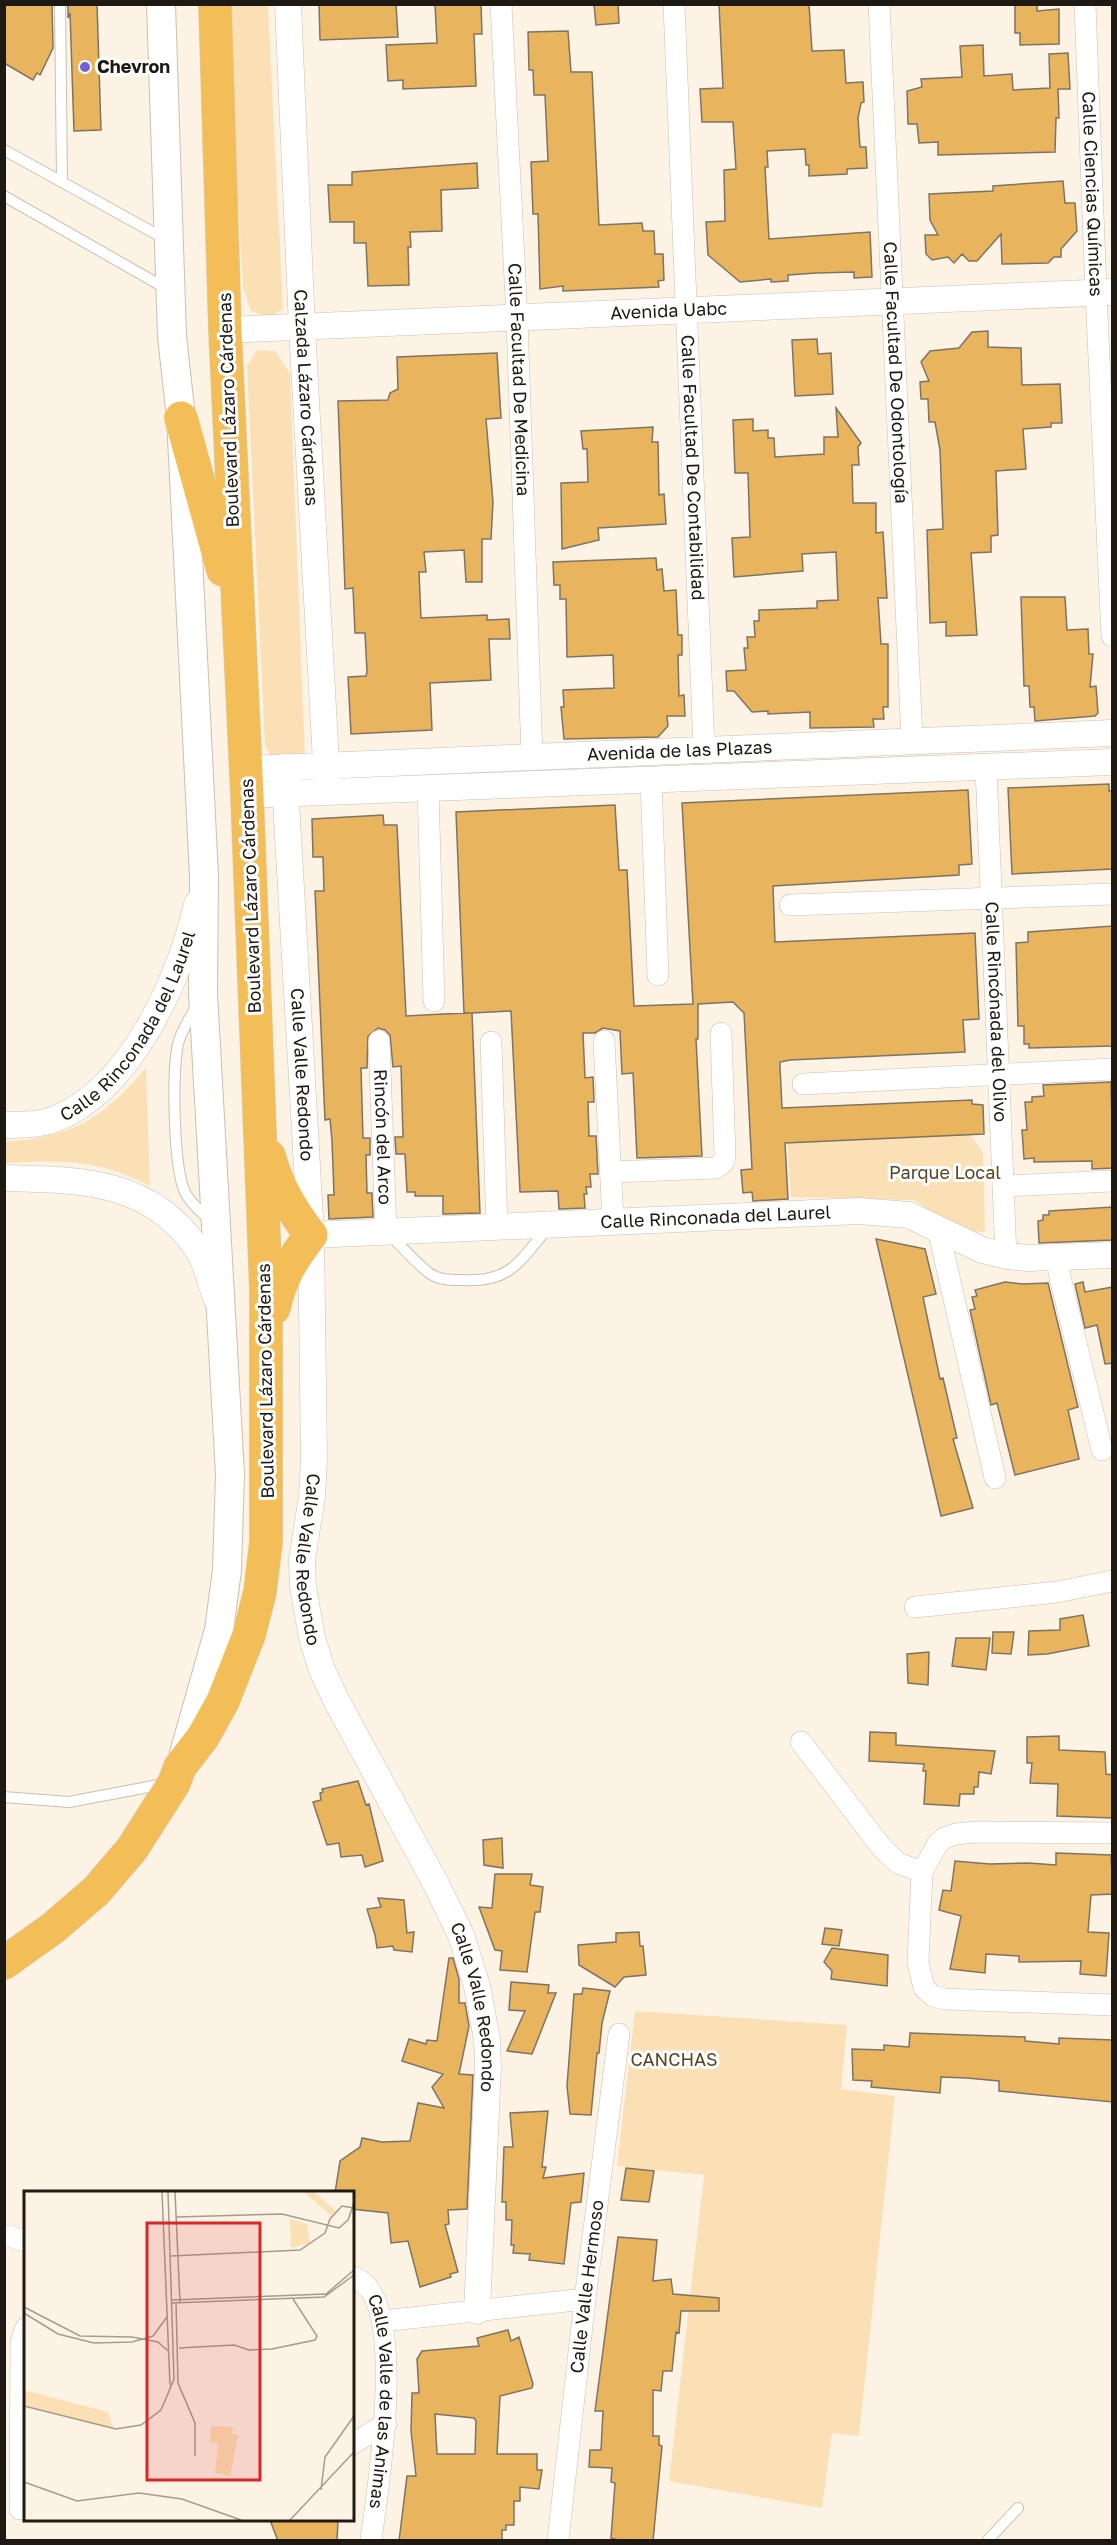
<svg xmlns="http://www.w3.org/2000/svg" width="1117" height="2545" viewBox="0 0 1117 2545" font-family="'Golos Text',sans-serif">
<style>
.green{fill:#fbe0b6}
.building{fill:#e8b45d;stroke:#7e7464;stroke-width:1.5;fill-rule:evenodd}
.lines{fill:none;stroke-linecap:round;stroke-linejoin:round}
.service-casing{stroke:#cbbfae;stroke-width:12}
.minor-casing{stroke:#cbbfae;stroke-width:22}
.tertiary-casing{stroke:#cbbfae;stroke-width:27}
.secondary-casing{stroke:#cbbfae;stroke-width:30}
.trunk-casing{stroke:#d6d6d5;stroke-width:34}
.service{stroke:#fff;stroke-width:10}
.minor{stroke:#fff;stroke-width:21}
.tertiary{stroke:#fff;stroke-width:26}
.secondary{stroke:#fff;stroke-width:28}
.trunk{stroke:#f3be57;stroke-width:33}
.poi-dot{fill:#765ed8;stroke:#fff;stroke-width:2}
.labels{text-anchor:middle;stroke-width:6;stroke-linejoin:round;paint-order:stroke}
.poi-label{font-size:18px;font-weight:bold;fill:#1e1a13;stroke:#fff;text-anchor:start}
.street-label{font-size:18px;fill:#1e1a13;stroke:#fff}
.park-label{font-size:18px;fill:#5a441f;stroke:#fff}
.inset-road{fill:none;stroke:#a49c91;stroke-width:1.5}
.view{fill:#d62828;fill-opacity:0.15;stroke:#d62828;stroke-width:3}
.inset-edge{fill:none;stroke:#1e1a13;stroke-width:3}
</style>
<rect width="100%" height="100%" fill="#fdf3e5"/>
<path class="green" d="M227 5H268L283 309 270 318 251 311 243 287Z
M257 350 275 351 290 374 305 758 272 760 265 745 247 366Z
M146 1068 150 1186C99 1159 60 1160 5 1163V1142C74 1136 100 1121 146 1068Z
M969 1133 983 1153 985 1232 965 1231 913 1200 791 1197 787 1141Z
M635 2011 847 2025 841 2089 895 2096 859 2436 832 2433 822 2508 669 2481 704 2175 617 2166Z"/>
<path class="building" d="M4 4H52L53 48 40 75 37 73 33 80 4 63Z
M68 4H97L101 130 74 131 70 13 68 18Z
M319 4H396L398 37 320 40Z
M435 4H481L482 34H474L476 86 403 89V80L388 81 386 45 437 43Z
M594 4H618L619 23 596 25Z
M719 4H809L812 51 844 50 846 83 863 82 864 102 861 103 858 118 860 147H866L867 168 847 169V174L809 176V165H806L805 149 767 151 768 167H765L769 239 870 232 872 277 854 278V272L816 273 788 275V281L771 282V279L740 282 708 255 706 222 725 221 724 170 736 169 733 122H702L700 89 723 88Z
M1015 4H1037V11L1059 9V44L1020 45V33H1015Z
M568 31 571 72H592L599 225 642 223 643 231H654L655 254H663L664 280 658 281 659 287 563 291V286L540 289 538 214H533L531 162 548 161 545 95H534L533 70H529L528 32Z
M983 45 984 76 1012 74 1013 90 1050 88 1049 54 1068 53 1070 89H1058L1059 118H1056L1055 152 938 155V142L919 143 917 124H908L907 91 922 87 921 79 962 77 960 46Z
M477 163 478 188 441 190 442 231 410 232 411 247H408L409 285 368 286 366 243H354V222H330L328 185H352V172Z
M1063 181 1065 203H1075L1077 231 1061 249V257H1054L1048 263 1002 264 1001 234 977 261H969L962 254 954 263 948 257 932 260 926 254 925 235H938L930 220 929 194 993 191V186Z
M988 331V347L1021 348 1022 385 1060 384 1062 423H1051V427L1023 429 1026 469 996 471 998 535 991 536V552L971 553 977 635 946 636V622L930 623 927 530 943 529 940 450 935 422H929L928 399H921L920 382 929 381 921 362 930 351 959 348 972 332Z
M817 339 818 354 831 353 833 394 795 396 792 340Z
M497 353 501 418 486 419 493 502 491 539H482V582H466L464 550 424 552 426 572H419L421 618 487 615V620L509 619 510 639H489L491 680 430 683 432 730 351 734 348 677 366 676 367 672 365 633H355L353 588 345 589 338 401 388 400 390 393 398 389 397 357Z
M836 408 861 443 858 447 859 465H852L853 503H876V533L883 532 887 598H878L881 644H888V707H883L884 719H873L874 727 810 728V712L768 714V711L752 712 734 691H727L726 671 746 670 744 648H748L747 637H755L754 621H759V610L817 608V601L838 600 836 552 802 554 803 571 734 577 732 538 750 537 748 473H735L733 420 753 419V431L768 430V438H774L775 457 824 454V437H838Z
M653 427 652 442H658L659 495 664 494 666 524 598 528 599 540 562 549 561 483 588 482 587 449H583L581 431Z
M656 558 657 570 662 569 664 591 676 590 678 635H682V655H678L679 696 684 695 685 716H667L668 726 658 737 564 739 561 707H564L563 690 614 688 613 655 567 657 566 599H560V585H554L553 562Z
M1021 597H1065L1067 630 1088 629 1089 654H1093L1090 687 1096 686 1098 713 1095 716 1035 721 1034 707H1030L1029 686H1024Z
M1109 784V791H1113V869L1012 874 1008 788Z
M968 790 972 864 959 865V875L773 886 775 942 975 933 979 1019 963 1020 965 1052 790 1060 780 1062V1066L782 1108 972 1100V1104L983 1105 984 1134 785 1143 788 1199 753 1201 752 1192 743 1193 741 1170 752 1169 744 1013 733 1002 698 1004V1039H696L702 1156 637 1158 633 1073 622 1074 620 1031 603 1028 595 1033H583L585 1078 593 1077 594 1102H588L589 1136H596L598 1174H590L591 1187H586L587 1194H584L585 1208 559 1209 558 1191 520 1192 511 1011 472 1013 480 1213 443 1214V1196H415V1192H407L405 1154H396L395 1137H403L401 1066 393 1067 390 1035 385 1030 378 1028 368 1036 367 1068H361L363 1138H370V1155H366L367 1193H372L373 1217 329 1219 328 1195H334L332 1141 330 1119 325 1120 315 891H324L323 857H313L312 819 383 815 384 825H397L406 1016 443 1014 471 1013H464L456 812 615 805 619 870H627L634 1006 693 1004 682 803Z
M1113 926V1046L1029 1048V1044H1024V1026H1018L1016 943 1028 942V932Z
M1111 1082 1113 1168 1092 1169V1161L1034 1162V1158L1024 1159 1022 1130H1027L1025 1102H1032V1097L1044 1096 1043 1085Z
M1113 1207V1240L1039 1243 1038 1221 1043 1220V1215H1049V1211Z
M876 1239 925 1249 936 1294 923 1297 940 1379 943 1378 957 1438 953 1439 973 1508 941 1516Z
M1005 1282 1023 1284 1048 1283 1078 1407 1068 1410 1079 1459 1015 1475 997 1403 991 1405 970 1310 975 1309 972 1297 977 1296 975 1290Z
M1083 1282 1085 1292 1113 1287V1363L1105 1364 1097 1325 1085 1328 1075 1284Z
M1083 1615 1089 1646 1047 1654 1028 1655 1029 1631 1060 1630V1619Z
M993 1632H1014L1011 1654 992 1653Z
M956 1638H990L986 1670 952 1666Z
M929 1652 928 1685 908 1683 907 1654Z
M870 1732 896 1733V1745L995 1751 991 1774 979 1772 978 1787H974V1794H960L959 1806 924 1804 926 1771H923L924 1764 869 1761Z
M1059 1736V1750L1105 1752 1106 1774 1113 1775V1818L1057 1816 1058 1784 1030 1783 1032 1763H1027V1737Z
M358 1781 366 1805 369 1804 383 1861 365 1867 362 1855 341 1857 339 1843 327 1845 313 1802 321 1800 320 1793 323 1792 322 1789Z
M502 1838 503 1868 484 1865 483 1840Z
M1056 1853 1111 1855 1113 1894 1091 1895 1088 1932 1109 1933 1106 1976 1080 1974 1081 1961 1019 1962V1956L986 1954 985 1973 950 1969 961 1916 939 1910 943 1890 951 1891 955 1861 990 1864 1028 1863 1056 1865Z
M495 1874H532L530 1885 543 1887 540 1912H535L527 1972 500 1970 502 1951 495 1950 479 1907 492 1908Z
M378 1898 404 1900 407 1933 414 1932 412 1952 394 1950 393 1946 377 1948 375 1935 367 1909 381 1907Z
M825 1928 842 1930 839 1946 822 1944Z
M639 1932 640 1946H643L646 1975 624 1977 615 1987 579 1965 578 1945 616 1942V1933Z
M832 1948 888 1955 887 1986 831 1979 832 1971 824 1962Z
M449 1958H453L459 1979V2003H465L469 2026 459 2074 473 2075 467 2209 448 2210 449 2224 445 2225 458 2272 450 2274 451 2277 420 2287 408 2241 391 2243 388 2213 352 2209V2193H335L340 2161 360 2147 362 2138 382 2142 410 2141 418 2103 444 2108 432 2087 443 2074 402 2061 409 2039 426 2044 427 2040 437 2041Z
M511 1982 549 1985 548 1993H556L532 2054 507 2051 525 2011 509 2010Z
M583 1988 610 1991 602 2023 599 2053H597L591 2115 570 2114 567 2086 574 1994H582Z
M910 2033 1025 2037V2041L1059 2044V2038L1112 2040 1113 2102 999 2091V2081L967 2078 941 2077 940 2093 871 2087 872 2081 853 2080 852 2049 884 2050V2045L909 2047Z
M548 2111 542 2167H546L543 2178 584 2173 581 2202 571 2203 564 2264 529 2260 530 2254 513 2253 514 2245H511L512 2220H506V2202H502L504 2147H513L510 2113Z
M626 2168 654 2171 649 2202 621 2200Z
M618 2237 657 2240 653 2281 671 2279 673 2294 719 2298V2311H681L679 2333 676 2332 672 2371H663L661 2391 653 2390V2436H659V2445L662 2446 653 2541H621L611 2538 615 2483 611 2482 612 2468 589 2467 590 2450H601L603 2411H595Z
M508 2330 511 2341 519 2337 533 2384 532 2388 500 2396 497 2454H537V2470H542L539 2489 520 2487V2501H514V2525H506V2530H502V2541H399L407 2476H416L411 2431 412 2393H419L417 2359 422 2351 479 2346 477 2338ZM435 2414 474 2418 476 2421 475 2454H437Z
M270 2520H338L337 2541H278Z"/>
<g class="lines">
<defs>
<path id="service" d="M60 4 62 180
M4 150 167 240
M4 196 167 289
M196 1007C190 1018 181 1031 178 1044 172 1071 173 1171 186 1194 192 1205 202 1213 211 1221
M389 1234C402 1247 415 1262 429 1273 439 1280 450 1280 461 1280 510 1283 518 1263 548 1228
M4 1797 69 1802 164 1784
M988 2540 1018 2508"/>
<g id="minor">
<path id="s1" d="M501 4 517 319 532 757"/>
<path id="s2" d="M674 4 704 749"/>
<path id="s3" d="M879 4 912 740"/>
<path id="s4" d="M1085 4 1096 293 1112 636"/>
<path id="s5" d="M986 768 1006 1256"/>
<path d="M651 780 658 975"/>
<path d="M428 788 434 1001"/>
<path d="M790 905 1112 894"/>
<path id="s6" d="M379 1041 386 1232"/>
<path d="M604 1041 613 1221"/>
<path d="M491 1042 497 1227"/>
<path d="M803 1084 1112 1069"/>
<path d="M611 1172 716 1168 723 1163 725 1156 721 1033"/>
<path d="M1003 1186 1112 1181"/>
<path d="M938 1229 995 1478"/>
<path d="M1058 1258 1059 1273 1102 1450"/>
<path d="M915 1607 1057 1592 1112 1581"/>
<path d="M801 1742 882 1848 898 1863 922 1872"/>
<path d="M1112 1833 977 1832 956 1834 944 1838 937 1845 922 1872 918 1962 924 1988 933 1996 944 1999 1112 2005"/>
<path d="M4 2235 26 2241"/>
<path id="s7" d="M352 2277C411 2292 377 2494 371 2540"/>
<path d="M383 2321 585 2299"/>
<path d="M352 2444 386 2424"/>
<path d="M20 2509 21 2342 26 2328"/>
<path id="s8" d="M558 2540 585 2299 619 2034"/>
</g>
<g id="tertiary">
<path id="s9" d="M288 4 302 328 327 780"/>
<path id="s10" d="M225 330 1112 292"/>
<path id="s11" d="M284 767 311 1235 314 1459 312 1496 302 1560 303 1587 312 1638 322 1670 336 1700 436 1884 461 1935 477 1986 487 2039 488 2066 477 2311"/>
<path id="s12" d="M246 769 1112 733"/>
<path d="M247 795 1112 762"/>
<path id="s13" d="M4 1125C20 1125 40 1125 55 1119 131 1089 180 979 197 904"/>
<path d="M4 1178C78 1180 149 1179 196 1247 206 1260 210 1282 216 1298"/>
<path id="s14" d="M311 1235 859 1211 909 1215 982 1250 1006 1256 1028 1258 1112 1255"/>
</g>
<path id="secondary" d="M161 4 172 336 181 418 204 876 203 993 230 1474 227 1570 219 1630 184 1753"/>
<path id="trunk" d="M181 418 223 570
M269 1156C277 1186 292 1211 311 1235 293 1258 280 1279 274 1308
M4 1963 53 1928 96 1891 132 1849 174 1783 180 1767 203 1737 223 1701 249 1635 260 1592 266 1542V1291L247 795 225 330 215 4"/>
</defs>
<use href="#service" class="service-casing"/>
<use href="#minor" class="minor-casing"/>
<use href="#tertiary" class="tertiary-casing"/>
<use href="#secondary" class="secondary-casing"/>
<use href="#trunk" class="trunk-casing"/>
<use href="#service" class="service"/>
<use href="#minor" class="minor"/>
<use href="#tertiary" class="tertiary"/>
<use href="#secondary" class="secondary"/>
<use href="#trunk" class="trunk"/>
</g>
<circle class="poi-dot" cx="85" cy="67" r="6"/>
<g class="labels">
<g class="poi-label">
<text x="97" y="73">Chevron</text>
</g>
<g class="street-label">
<text dy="6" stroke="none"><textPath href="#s4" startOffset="190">Calle Ciencias Químicas</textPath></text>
<text dy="6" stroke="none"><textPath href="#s10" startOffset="444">Avenida Uabc</textPath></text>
<text dy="6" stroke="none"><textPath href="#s3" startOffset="369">Calle Facultad De Odontología</textPath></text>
<text dy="6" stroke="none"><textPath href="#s1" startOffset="376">Calle Facultad De Medicina</textPath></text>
<text dy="6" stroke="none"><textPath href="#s9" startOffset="394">Calzada Lázaro Cárdenas</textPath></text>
<text transform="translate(229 410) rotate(-92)" y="6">Boulevard Lázaro Cárdenas</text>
<text dy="6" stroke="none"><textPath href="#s2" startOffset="464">Calle Facultad De Contabilidad</textPath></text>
<text dy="6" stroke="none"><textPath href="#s12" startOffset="434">Avenida de las Plazas</textPath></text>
<text transform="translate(251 896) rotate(-92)" y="6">Boulevard Lázaro Cárdenas</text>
<text dy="6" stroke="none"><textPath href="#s5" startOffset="244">Calle Rincónada del Olivo</textPath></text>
<text dy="6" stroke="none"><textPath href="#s13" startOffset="174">Calle Rinconada del Laurel</textPath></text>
<text dy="6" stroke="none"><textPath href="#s11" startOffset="308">Calle Valle Redondo</textPath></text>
<text dy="6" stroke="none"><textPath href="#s6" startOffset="96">Rincón del Arco</textPath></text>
<text dy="6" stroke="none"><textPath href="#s14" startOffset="405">Calle Rinconada del Laurel</textPath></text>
<text transform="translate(266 1381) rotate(-91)" y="6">Boulevard Lázaro Cárdenas</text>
<text dy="6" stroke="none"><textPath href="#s11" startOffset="794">Calle Valle Redondo</textPath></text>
<text dy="6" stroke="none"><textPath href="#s11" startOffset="1280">Calle Valle Redondo</textPath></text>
<text dy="6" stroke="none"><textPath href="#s8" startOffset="255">Calle Valle Hermoso</textPath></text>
<text dy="6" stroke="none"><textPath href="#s7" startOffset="136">Calle Valle de las Animas</textPath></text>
</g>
<g class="park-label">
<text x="945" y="1179">Parque Local</text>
<text x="674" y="2066">CANCHAS</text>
</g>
</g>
<g transform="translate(24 2191)">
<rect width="330" height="330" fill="#fdf3e5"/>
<path d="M280 1H290L312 20 307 25ZM266 28 283 33 286 52 267 57ZM0 199 84 221 90 238 0 215ZM187 235 209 236 208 243 214 244 206 285 191 282 194 252 186 251Z" fill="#fbe0b6"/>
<path class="inset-road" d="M138 1 146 194M151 1 156 111M152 26 258 23 315 37 324 29 330 12M147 65 276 59 301 42 306 28 318 15 330 17M148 109 302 103 330 79M152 111 154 192 171 232V265M148 112 300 106 330 84M0 116 56 145 108 146 134 151 144 160M0 122 34 143 70 152 108 151 129 145 143 126M155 157 210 154 225 159 248 158 291 149 293 145 269 108M0 215 92 238 117 234 137 219 150 188 144 1M0 291 53 310 115 302 158 308 217 329M297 299 301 266 330 225M266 329 330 261"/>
<path class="view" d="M123 32H236V289H123Z"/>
<rect width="330" height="330" class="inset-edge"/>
</g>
<rect width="1117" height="2545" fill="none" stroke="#1e1a13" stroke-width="12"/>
</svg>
